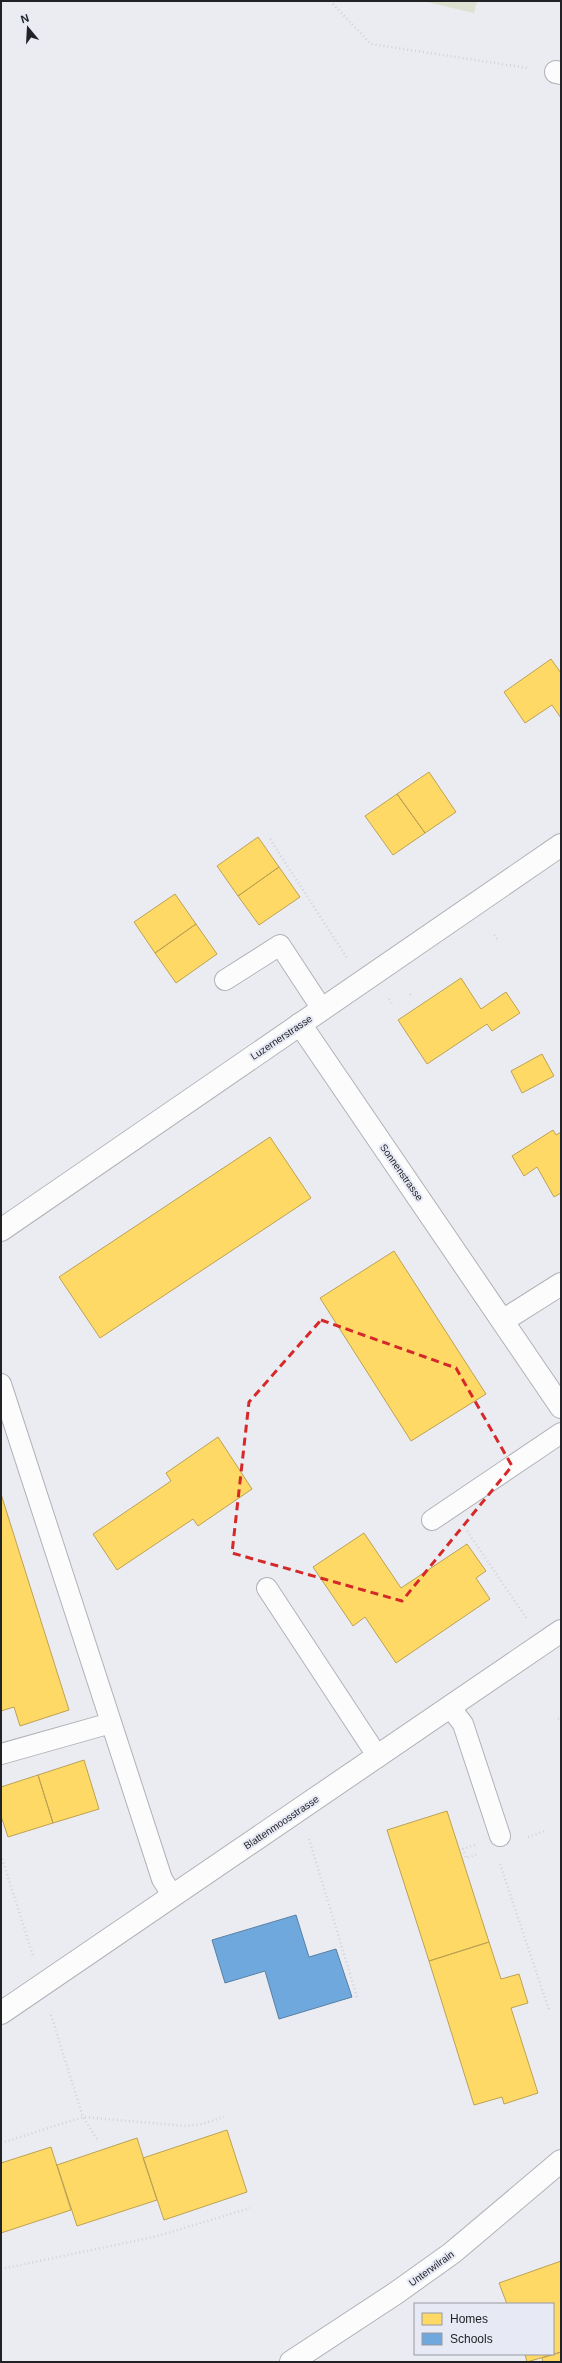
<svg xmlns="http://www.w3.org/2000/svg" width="562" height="2363" viewBox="0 0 562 2363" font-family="Helvetica,sans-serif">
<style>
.green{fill:#dce1d0}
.homes{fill:#ffd966;stroke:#bca253}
.schools{fill:#6fa8dc;stroke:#5880a5}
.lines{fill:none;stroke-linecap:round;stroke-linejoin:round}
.service-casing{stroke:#b1b2b7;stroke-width:22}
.minor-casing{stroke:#b1b2b7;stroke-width:24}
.secondary-casing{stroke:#b1b2b7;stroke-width:24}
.path{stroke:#d3d3d5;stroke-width:2.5;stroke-dasharray:1 3;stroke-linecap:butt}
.service{stroke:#fcfcfd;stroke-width:20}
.minor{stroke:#fcfcfd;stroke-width:22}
.secondary{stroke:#fcfcfd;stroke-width:22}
.marked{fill:none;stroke:#d62828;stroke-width:3;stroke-dasharray:8 5;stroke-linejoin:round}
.labels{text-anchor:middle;stroke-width:4;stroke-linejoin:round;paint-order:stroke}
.street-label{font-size:10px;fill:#212226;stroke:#e7eaf5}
</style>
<rect width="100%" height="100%" fill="#eaecf2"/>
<path class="green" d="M422 1H477L474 13Z"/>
<path class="homes" d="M551 659 561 673V718L552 705 525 723 504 692Z
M429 772 456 812 425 833 397 794Z
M397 794 425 833 393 855 365 816Z
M258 837 279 867 238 896 217 866Z
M279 867 300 897 259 925 238 896Z
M175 894 196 924 155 953 134 922Z
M196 924 217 954 176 983 155 953Z
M461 978 481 1009 506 992 520 1013 492 1031 487 1024 427 1064 398 1020Z
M542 1054 554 1076 522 1093 511 1071Z
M553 1130 556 1135 561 1132V1193L554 1197 537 1167 524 1176 512 1156Z
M270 1137 311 1198 100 1338 59 1277Z
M394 1251 486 1394 411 1441 320 1298Z
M218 1437 252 1489 198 1526 193 1519 117 1570 93 1534 171 1481 166 1473Z
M1 1494 69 1710 20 1726 14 1707 1 1711Z
M364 1533 401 1588 467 1544 486 1571 476 1578 490 1599 396 1663 365 1617 353 1626 313 1567Z
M84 1760 99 1809 53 1823 38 1775Z
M38 1775 53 1823 8 1837 1 1816V1787Z
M447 1811 489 1942 429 1961 387 1830Z
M489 1942 501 1979 519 1974 528 2003 511 2008 538 2093 504 2104 502 2097 474 2105 429 1961Z
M227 2130 247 2192 164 2220 143 2158Z
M137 2138 157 2200 77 2226 57 2165Z
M51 2147 71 2210 1 2233V2163Z
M561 2261V2352L527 2362 525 2354H553V2304H507L499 2283Z
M561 2352V2362H543L542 2358Z"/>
<path class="schools" d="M296 1915 309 1957 336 1949 352 1997 279 2019 265 1971 225 1983 212 1940Z"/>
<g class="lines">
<defs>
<path id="service" d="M225 980 280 945 322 1009
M1 1384 162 1879 172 1895
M432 1520 561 1433
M267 1588 378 1757
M450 1707 463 1724 500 1836
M1 1754 111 1723"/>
<path id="minor" d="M556 72 561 73
M300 1024 561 1407
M504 1320 561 1284
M1 2013 561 1631
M291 2362 396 2293 452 2253 561 2161"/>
<path id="secondary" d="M1 1230 561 845"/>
</defs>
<use href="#service" class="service-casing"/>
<use href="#minor" class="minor-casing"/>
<use href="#secondary" class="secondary-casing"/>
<path class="path" d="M330 1 371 44 528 68
M270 839 347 958
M494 935 497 939
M410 994 412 997
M389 999 393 1005
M467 1531 527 1619
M558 1719 561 1718
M528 1837 545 1831
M309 1839 357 1997
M475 1845 463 1849 466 1858 478 1854
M1 1855 33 1956
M500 1864 549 2010
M51 2015 83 2117 97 2139
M1 2143 83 2117 186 2126 202 2124 224 2117
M1 2269 158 2236 250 2208"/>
<use href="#service" class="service"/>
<use href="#minor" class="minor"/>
<use href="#secondary" class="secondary"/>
</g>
<path class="marked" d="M321 1320 456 1368 512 1466 402 1601 232 1553 249 1402Z"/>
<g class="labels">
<g class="street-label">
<text transform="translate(281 1037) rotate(-34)" y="4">Luzernerstrasse</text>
<text transform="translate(402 1172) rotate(55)" y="4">Sonnenstrasse</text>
<text transform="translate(281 1822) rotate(-34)" y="4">Blattenmoosstrasse</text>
<text transform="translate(431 2268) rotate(-36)" y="4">Unterwilrain</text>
</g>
</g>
<rect width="562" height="2363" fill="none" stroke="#212226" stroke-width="4"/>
<rect x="414" y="2303" width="140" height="52" fill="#e7eaf5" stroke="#989aa2"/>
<rect x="422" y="2313" width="20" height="12" fill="#ffd966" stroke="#989aa2"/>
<text x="450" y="2323" font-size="12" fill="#212226">Homes</text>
<rect x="422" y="2333" width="20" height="12" fill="#6fa8dc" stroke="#989aa2"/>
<text x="450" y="2343" font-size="12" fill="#212226">Schools</text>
<g transform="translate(28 28) rotate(342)" stroke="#e7eaf5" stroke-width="3" paint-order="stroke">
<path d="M0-3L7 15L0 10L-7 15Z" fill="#212226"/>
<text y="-6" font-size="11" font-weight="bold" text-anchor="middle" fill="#212226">N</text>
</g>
</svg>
